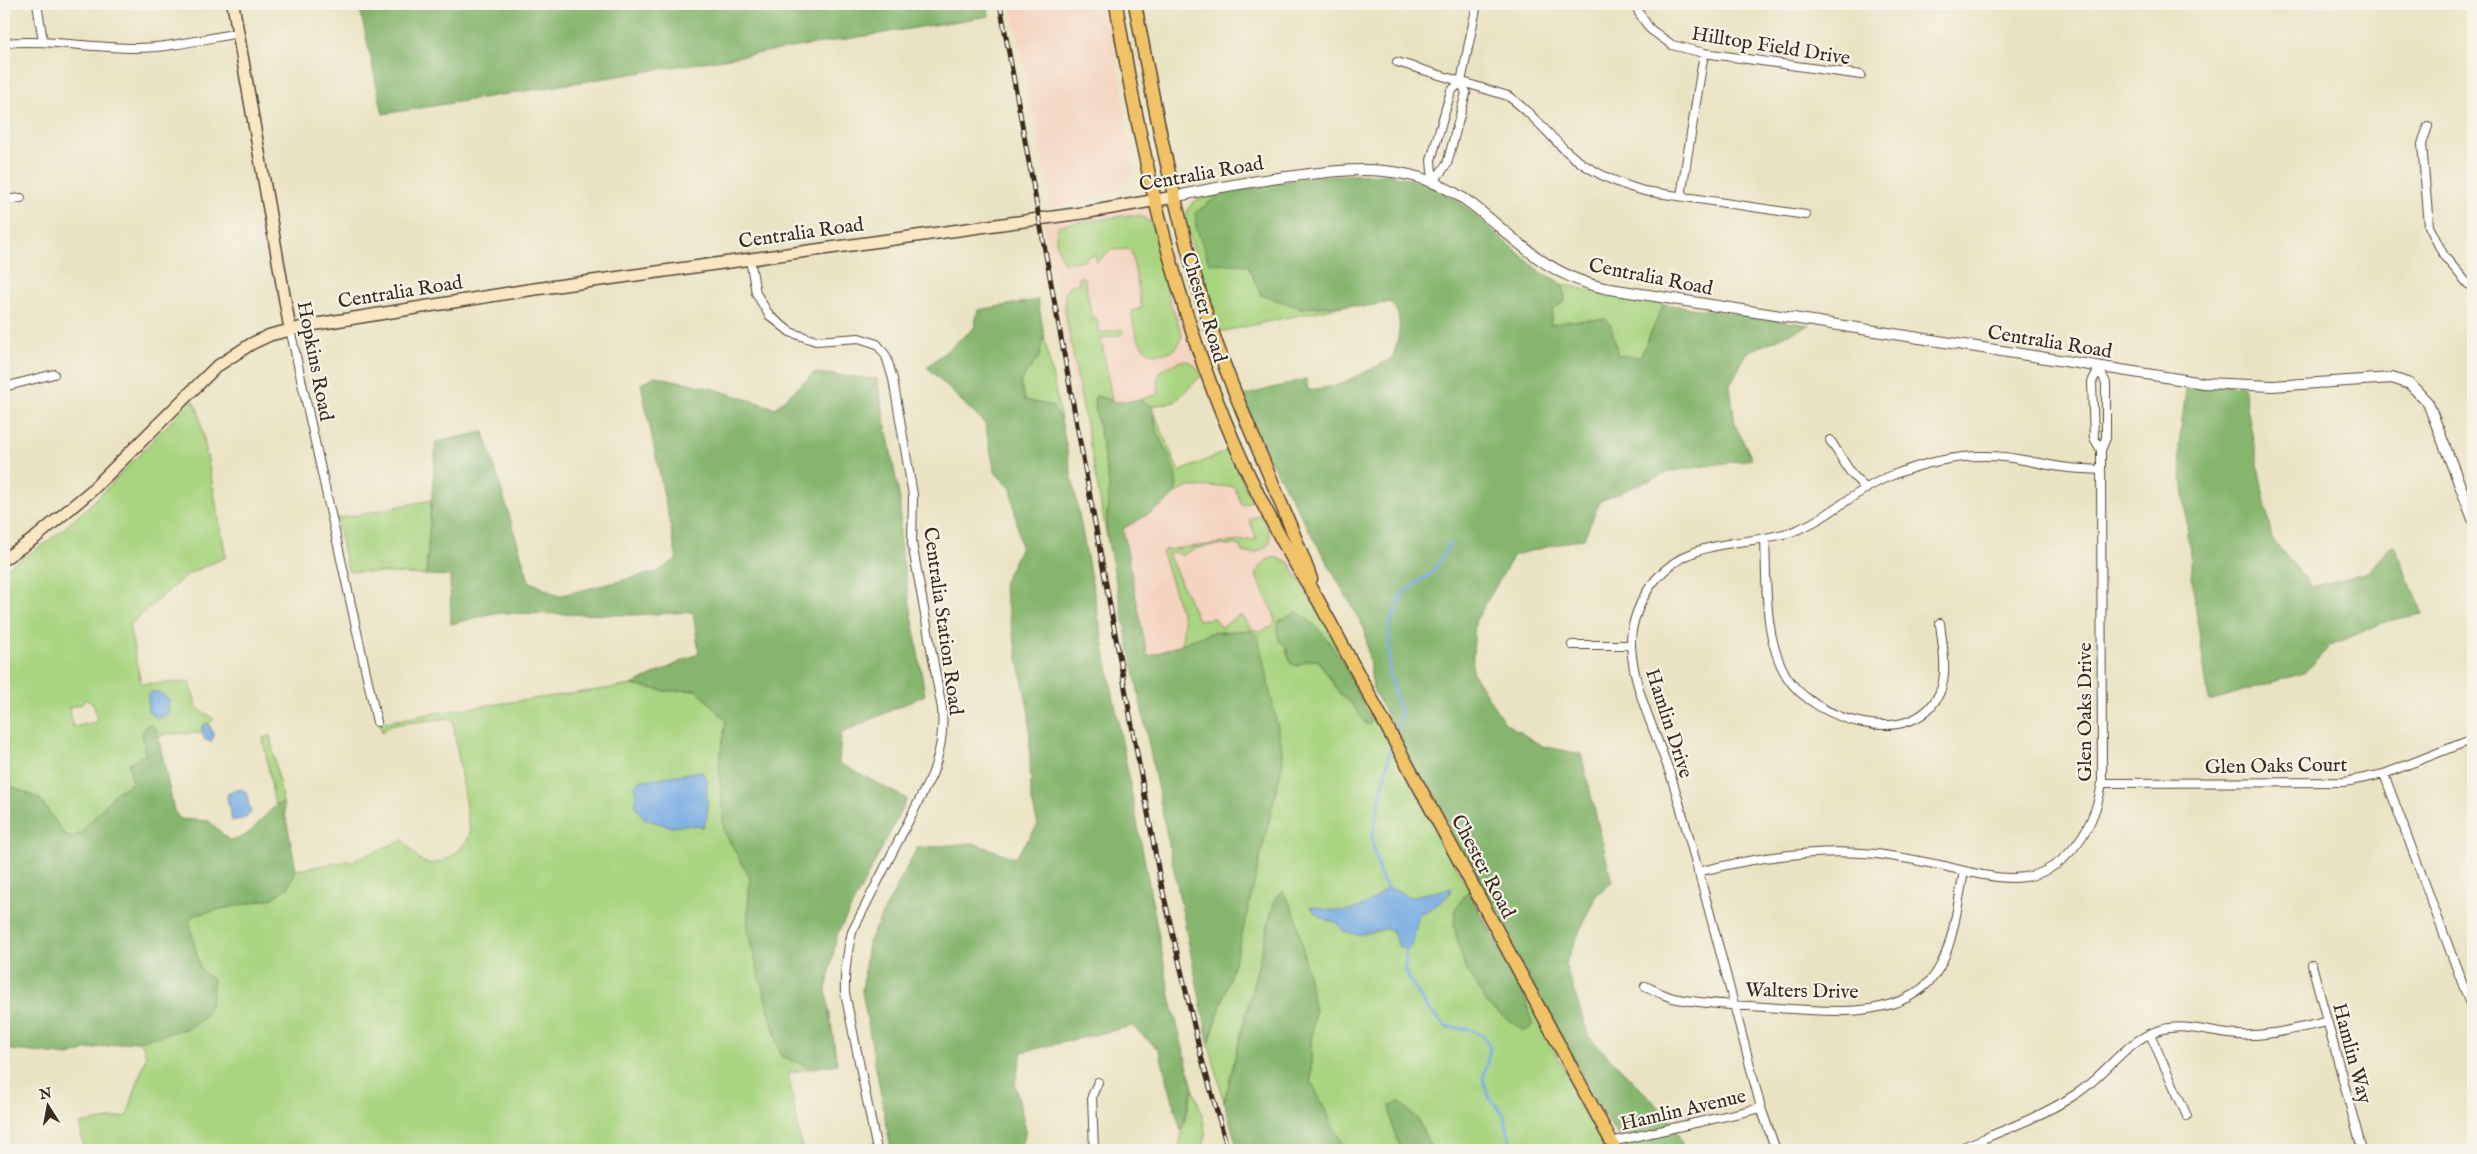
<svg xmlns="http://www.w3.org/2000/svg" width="2477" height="1154" viewBox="0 0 2477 1154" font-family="'IM FELL English',serif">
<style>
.built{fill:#f4d3c0}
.green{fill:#a9d480;stroke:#727f4f;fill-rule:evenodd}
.forest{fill:#86b66e;stroke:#607046}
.water{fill:#73aae2;stroke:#576a80}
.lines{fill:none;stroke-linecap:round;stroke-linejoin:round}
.stream{stroke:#73aae2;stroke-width:3}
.minor-casing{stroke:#554637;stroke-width:10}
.tertiary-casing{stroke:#554637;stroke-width:12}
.secondary-casing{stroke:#554637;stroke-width:14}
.primary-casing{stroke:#554637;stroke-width:15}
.minor{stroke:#fff;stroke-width:8}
.tertiary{stroke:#fff;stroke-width:10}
.secondary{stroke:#f9e7c3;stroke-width:11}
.primary{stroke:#f1c369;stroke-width:12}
.rail-casing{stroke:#3b2a1e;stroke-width:5}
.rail{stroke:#f7f3e8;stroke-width:3;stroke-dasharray:9;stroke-linecap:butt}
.labels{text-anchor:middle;stroke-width:4.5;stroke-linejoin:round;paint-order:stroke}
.street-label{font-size:20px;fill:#3b2a1e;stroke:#f7f3e8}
</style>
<rect width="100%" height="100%" fill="#f7f3e8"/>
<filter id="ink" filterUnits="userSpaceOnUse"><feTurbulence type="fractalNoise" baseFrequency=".02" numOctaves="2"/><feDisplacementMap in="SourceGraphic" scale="10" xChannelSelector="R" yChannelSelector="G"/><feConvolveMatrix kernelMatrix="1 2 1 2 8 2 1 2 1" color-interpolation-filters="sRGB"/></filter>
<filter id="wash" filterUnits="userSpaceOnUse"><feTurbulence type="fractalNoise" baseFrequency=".0096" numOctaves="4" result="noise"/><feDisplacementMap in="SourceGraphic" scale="20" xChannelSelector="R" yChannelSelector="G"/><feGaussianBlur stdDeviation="1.12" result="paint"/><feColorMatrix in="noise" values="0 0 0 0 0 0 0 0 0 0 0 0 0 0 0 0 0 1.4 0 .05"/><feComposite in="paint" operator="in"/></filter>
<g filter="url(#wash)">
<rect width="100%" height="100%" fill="#eae3c3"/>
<path class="built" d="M1011 4H1108L1132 159V172L1119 190 1052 207Z
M1155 202 1207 377 1199 379 1175 402 1152 406 1139 400 1113 402 1096 396 1076 400 1043 218Z
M1244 468 1317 600 1256 634 1210 633 1150 656 1147 655 1123 529 1173 496 1177 485Z"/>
<path class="green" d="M1223 193 1195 213 1248 265 1261 295 1301 308 1348 305 1219 332 1185 221C1187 198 1203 197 1223 193Z
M1130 215C1166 214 1161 262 1166 287 1169 302 1176 317 1181 331L1182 336 1177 347C1146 368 1133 338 1132 311L1142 308 1131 249 1111 250 1097 262 1095 255 1085 257 1086 260 1064 263C1058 254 1052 233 1060 225Z
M1079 277H1084L1092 317 1097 319 1100 333 1122 329 1124 331 1122 334 1101 339 1112 400 1096 396 1094 400 1109 484 1106 532 1065 311V293L1069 286 1078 284Z
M1563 284 1585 290 1664 304 1640 358 1617 355 1611 326 1550 325 1553 309 1565 301Z
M1044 335 1061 419 1051 406 1025 400 1020 382 1039 357Z
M1180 361C1192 360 1197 366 1201 376L1175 402 1152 406 1139 400 1159 394 1157 382 1161 370Z
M193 400 199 413 226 557 188 574 129 625 141 684 190 682 197 708 214 719 209 724 206 723 202 727V733L165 734 158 738 157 730 142 733 145 755 129 763 132 783 115 793 83 831 73 837 64 834 40 799 13 787 4 789V569C18 560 33 553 46 543 101 501 143 447 193 400ZM85 699 94 704 97 722 73 727 69 707 82 704Z
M1155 415 1179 472 1229 450 1252 501 1242 505 1234 486 1188 487 1174 494 1177 485 1155 427Z
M431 500 426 575 348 571 336 519Z
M1262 514 1269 532 1270 542C1264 551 1253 555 1242 552L1239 545C1222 545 1197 544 1182 556L1177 552 1168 554 1198 620 1215 618 1221 628 1238 616H1242L1251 628 1260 632 1275 624 1274 614 1257 578 1256 572 1267 560 1275 557 1289 563 1313 603 1521 986 1606 1150H1432L1418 1120 1392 1125 1401 1150H1345L1311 1081V1043L1315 1010 1283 891 1275 898 1224 1102 1209 1044 1239 947 1283 762 1281 742 1251 630 1210 633 1182 644 1184 621 1162 553 1165 550 1257 539 1249 519ZM1286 646 1338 656 1367 725 1352 704 1340 694 1318 660H1308L1297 666 1287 656Z
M632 685 666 691 697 690 726 721 719 765 724 831 750 878 747 929 781 1056 812 1068 788 1073 802 1150H84L80 1124 127 1116 146 1057 143 1045 134 1040 187 1029 200 969 189 921 194 915 273 898 288 888 296 870 355 860 403 840C410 848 417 860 426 863 443 867 465 848 470 834L453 721 450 718 390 725 382 732 380 723 441 712Z
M270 736 283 803 275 805 263 738Z
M1193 1088C1197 1101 1214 1141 1199 1149 1194 1152 1184 1150 1178 1150Z"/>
<path class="forest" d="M359 4H987L989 16 383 114Z
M1387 174 1423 182 1455 198 1538 270 1563 284 1565 301 1553 309 1550 325 1567 321 1606 319 1611 326 1618 355 1640 357 1664 304 1810 325 1748 352 1730 384 1735 425 1752 459 1672 471 1600 501 1584 538 1514 555 1475 622 1472 672 1504 722 1542 746 1581 754 1612 882 1596 895 1565 964 1589 1037 1670 1118 1685 1150H1627L1601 1110 1439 816 1373 689 1365 630 1260 442 1243 396 1306 379 1308 390 1336 386 1392 359C1398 341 1406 317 1390 302L1363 307 1348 305 1301 308 1261 295 1248 265 1209 263 1196 227 1195 213 1223 193 1315 176Z
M1038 300 1044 335 1039 357 1020 382 1025 400 1052 406 1061 419 1171 1001 1193 1088 1181 1131 1159 1050 1132 1026 1022 1052 1015 1084 1026 1131 1019 1150H891L862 991 868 942 917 848 973 843 1015 858 1038 825 1031 797 1029 713 1003 584 1021 547 1011 489 995 472 985 424 927 367 974 328 978 310Z
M814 373 877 379 900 500V543L925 695 841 733 839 763 907 799 837 935 826 990 837 1064 812 1068 781 1056 747 929 750 878 724 831 719 765 726 721 697 690 666 691 632 685 699 653 693 612 633 615 494 613 451 624 450 576 426 575 436 442 484 432 529 581 558 596 657 572 677 559 641 384 655 376 711 388 775 408Z
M2187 381 2243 386 2272 539 2312 587 2368 572 2393 544 2423 614 2387 621 2330 646 2304 673 2209 701 2195 604 2179 446Z
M1096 396 1112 400 1113 402 1139 400 1152 406C1155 414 1153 421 1156 429 1162 446 1187 482 1172 497 1159 510 1138 519 1123 529L1147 655 1150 656 1210 633 1251 630 1258 636 1281 742 1283 762 1239 947 1209 1044 1106 532 1109 484 1094 400Z
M1297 612C1334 633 1352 683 1371 720L1370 724 1367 725 1352 704 1340 694 1318 660H1308L1297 666 1291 664 1286 646 1279 641 1277 630 1279 621Z
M151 724 157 730 174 811 180 819 209 821 229 840C255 840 262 809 283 803L296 870 288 888 273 898 194 915 189 921 200 969 213 980C213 994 212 1005 204 1017 190 1035 110 1045 85 1050L70 1056 4 1049V789L13 787 40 799 64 834 73 837 83 831 115 793 132 783 129 763 145 755 142 733 147 725Z
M1283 891 1296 916 1315 1010 1311 1043V1081L1345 1150H1238L1224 1102 1275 898Z
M1468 891 1521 986 1533 1026 1528 1030H1522L1488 1005 1465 968 1454 927 1455 909Z
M1400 1102 1418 1120 1432 1150H1401L1392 1125 1390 1105Z"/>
<path class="water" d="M152 692H158L169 699 168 713 163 717 156 718 148 711V695Z
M204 724H209L214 736 211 742 205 740 202 733Z
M695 772H702L707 778V817L703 827 687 825 672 827 645 819 636 808 635 785 639 781Z
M241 789 246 792 251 813 246 818 232 821 227 797 229 792Z
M1452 888C1447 901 1431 909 1419 914L1412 945 1406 950 1399 947 1392 930 1386 929 1358 935 1343 931 1337 922C1326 921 1316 916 1310 906 1330 911 1354 915 1371 901 1378 896 1381 889 1391 889 1397 889 1404 895 1409 897Z"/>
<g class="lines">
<path class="stream" d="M1397 729 1401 717 1389 671V626L1403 593 1433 572 1450 543
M1388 890 1379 872 1372 839 1390 750
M1406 950 1405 971 1426 1007 1446 1027 1469 1029 1484 1036 1490 1049 1483 1080 1489 1097 1504 1114 1512 1150"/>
</g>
</g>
<g filter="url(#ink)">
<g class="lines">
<defs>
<path id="minor" d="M37 4 43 41
M1636 4 1639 13 1650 29 1672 45 1704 53 1861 75
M4 43C48 39 91 48 135 48 169 48 204 39 238 33
M1397 62 1508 96C1530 111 1546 132 1565 150 1587 170 1615 183 1644 191L1806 215
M2428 126 2422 144 2429 226 2444 256 2468 284 2473 286
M1433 182 1447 164 1466 93 1461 82 1477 4
M1433 182 1431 160 1451 91 1461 82
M1681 196 1704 53
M4 200 21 198
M750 259 756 293 769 315 790 332 816 341 859 338 877 344 886 356 893 379 913 495 912 543 942 709C944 733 940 752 932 775L852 932C847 953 844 972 845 993L877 1150
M290 329 377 722
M2099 368 2092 382 2094 438 2101 450
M4 387 54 374
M1830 440 1851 473 1866 489
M1765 539C1767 582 1763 638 1787 677 1814 720 1912 751 1939 694 1949 674 1942 644 1940 623
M1572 645H1631
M2384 774 2473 1012
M2102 783 2345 782 2384 774 2473 739
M1698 872C1756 857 1817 848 1877 854 1900 857 1922 861 1944 866 1991 877 2034 892 2071 851 2088 832 2098 808 2102 783L2101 450 2106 438V383L2099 368
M2312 965 2362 1150
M1645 986C1654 990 1663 995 1673 998 1702 1004 1734 1005 1764 1007 1814 1010 1889 1022 1928 983 1953 958 1957 905 1964 872
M2150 1034 2187 1116
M1611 1142 1761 1108
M1094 1150 1092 1096 1098 1082
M1776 1150 1761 1108C1733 1001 1706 894 1675 789 1661 741 1634 696 1631 646 1630 623 1641 597 1656 579 1694 535 1745 548 1794 531 1829 518 1854 491 1888 477 1924 462 1965 453 2004 457 2021 459 2038 463 2055 466 2070 469 2086 469 2101 470
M1956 1150C1996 1133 2040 1118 2076 1094 2106 1075 2125 1040 2160 1030 2186 1022 2212 1034 2239 1035 2269 1037 2299 1027 2328 1022"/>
<path id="tertiary" d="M1174 197C1211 188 1249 182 1286 177 1355 168 1415 160 1474 206 1518 241 1547 275 1604 288L2203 383 2273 386 2392 378 2410 384 2428 403 2473 519"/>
<path id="secondary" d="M233 4 290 329
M4 559 35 538 91 491 216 367 251 344 270 335 311 325 528 290 1089 212 1174 197"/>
<path id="primary" d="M1116 4C1150 212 1202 422 1318 600L1616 1150
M1135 4C1154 105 1173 205 1203 303 1232 398 1277 486 1311 579"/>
</defs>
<use href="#minor" class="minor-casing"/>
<use href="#tertiary" class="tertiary-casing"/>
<use href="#secondary" class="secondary-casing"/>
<use href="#primary" class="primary-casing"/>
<use href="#minor" class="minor"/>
<use href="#tertiary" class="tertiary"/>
<use href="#secondary" class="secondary"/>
<use href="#primary" class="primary"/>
<defs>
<path id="rail" d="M1000 4 1160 879 1201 1056 1228 1150"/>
</defs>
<use href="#rail" class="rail-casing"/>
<use href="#rail" class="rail"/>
</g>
</g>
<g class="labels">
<g class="street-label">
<text transform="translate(1771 45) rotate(9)" y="7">Hilltop Field Drive</text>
<text transform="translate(1201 173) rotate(-10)" y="7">Centralia Road</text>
<text transform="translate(801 232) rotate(-8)" y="7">Centralia Road</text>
<text transform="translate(1651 276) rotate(11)" y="7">Centralia Road</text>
<text transform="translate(400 291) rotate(-9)" y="7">Centralia Road</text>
<text transform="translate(1205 307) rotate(73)" y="7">Chester Road</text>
<text transform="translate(2050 341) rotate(9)" y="7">Centralia Road</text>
<text transform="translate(316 361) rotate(79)" y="7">Hopkins Road</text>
<text transform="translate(944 621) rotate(82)" y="7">Centralia Station Road</text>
<text transform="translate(2084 712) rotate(-90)" y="7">Glen Oaks Drive</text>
<text transform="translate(1670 723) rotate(72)" y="7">Hamlin Drive</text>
<text transform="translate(2276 765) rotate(-1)" y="7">Glen Oaks Court</text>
<text transform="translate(1484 866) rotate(62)" y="7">Chester Road</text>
<text transform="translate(1802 990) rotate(1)" y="7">Walters Drive</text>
<text transform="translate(2353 1053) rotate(75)" y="7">Hamlin Way</text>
<text transform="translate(1683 1109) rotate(-13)" y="7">Hamlin Avenue</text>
</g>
</g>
<rect width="2477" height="1154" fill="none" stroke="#f7f3e8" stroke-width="20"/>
<g transform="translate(48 1106) rotate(349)" stroke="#f7f3e8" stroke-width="4" paint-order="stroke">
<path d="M0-4L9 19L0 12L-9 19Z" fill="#3b2a1e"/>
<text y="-8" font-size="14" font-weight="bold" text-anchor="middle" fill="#3b2a1e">N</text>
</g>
</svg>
